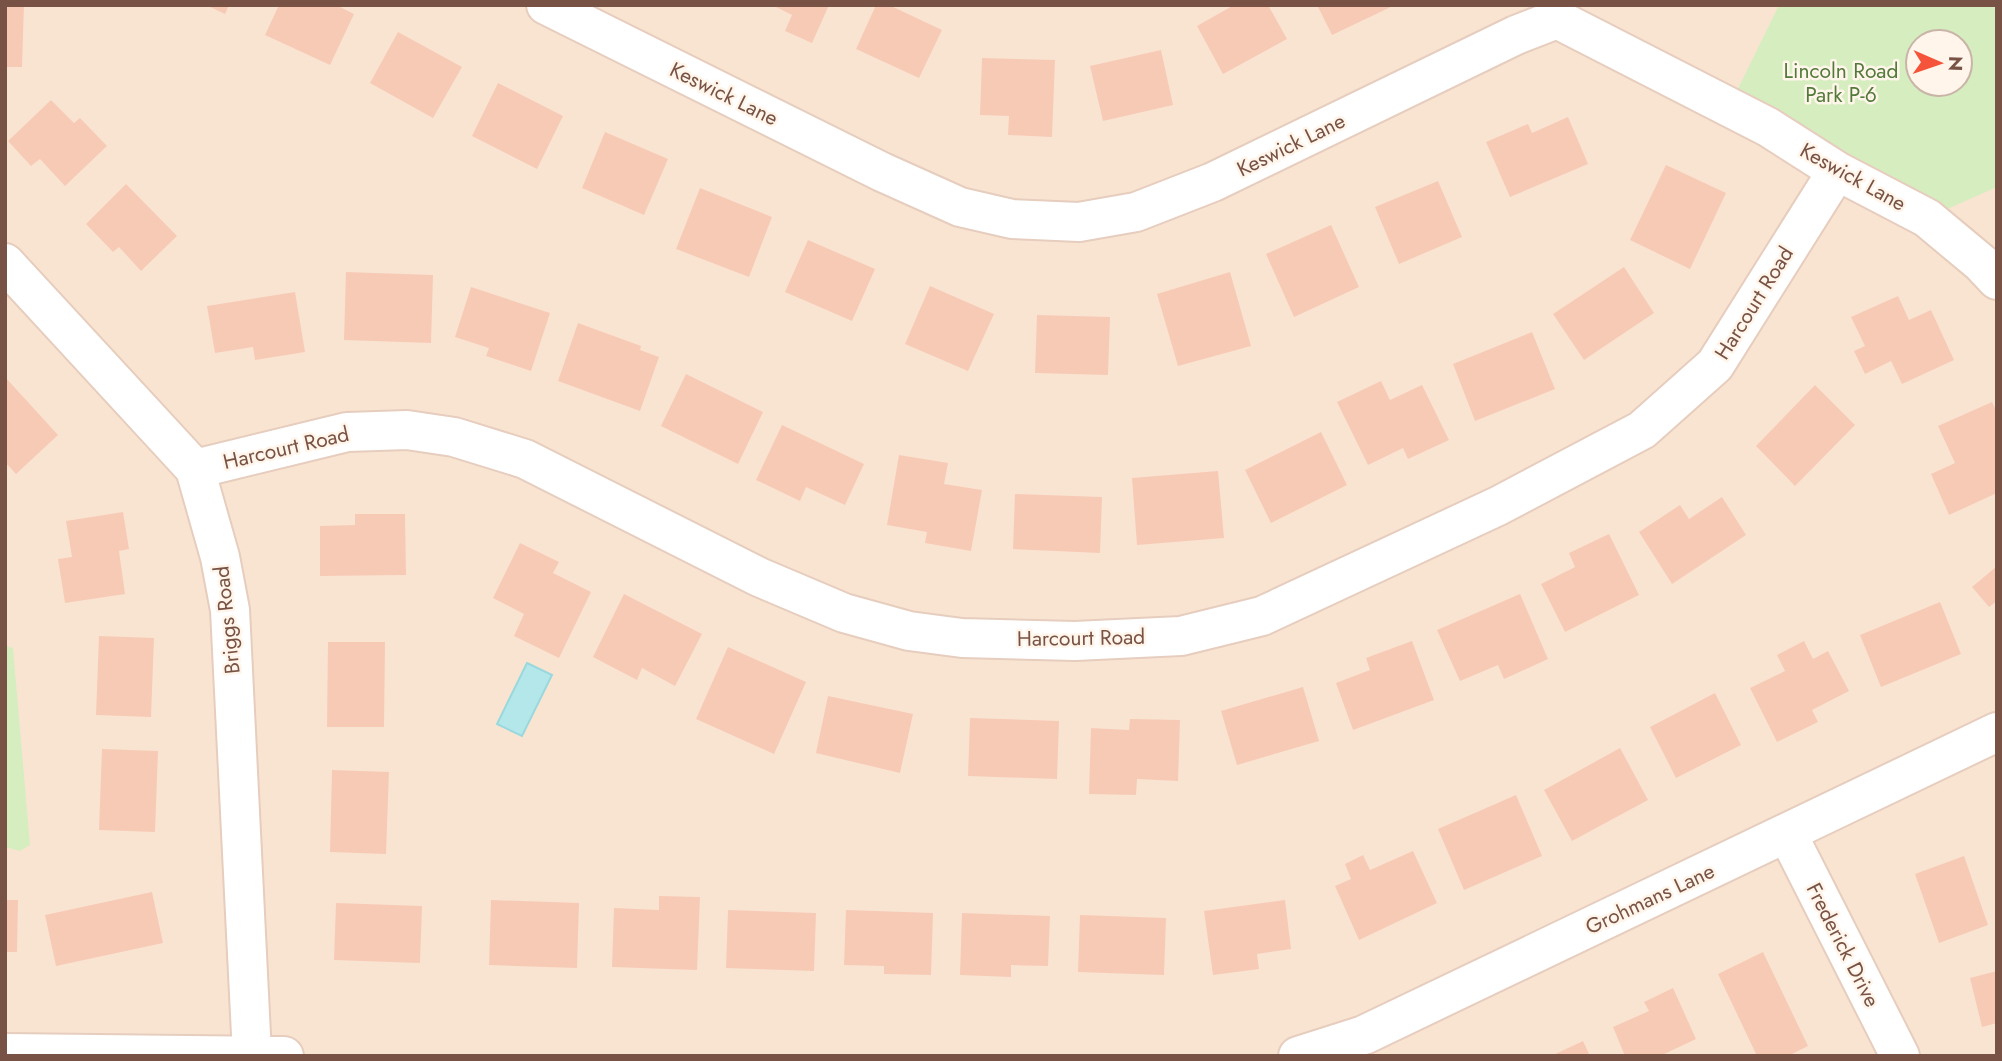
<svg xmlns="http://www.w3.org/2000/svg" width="2002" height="1061" viewBox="0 0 2002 1061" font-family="Jost,sans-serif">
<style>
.residential{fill:#f9e4d2;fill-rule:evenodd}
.green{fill:#d6edbf;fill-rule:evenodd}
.water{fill:#b4e7ea;stroke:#99d8dd;stroke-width:2}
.building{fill:#f7cab6}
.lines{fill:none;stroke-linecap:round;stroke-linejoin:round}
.minor-casing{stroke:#e6cdbe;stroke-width:42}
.minor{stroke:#fff;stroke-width:38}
.labels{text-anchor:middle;stroke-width:5;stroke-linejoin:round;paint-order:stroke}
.park-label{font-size:21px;fill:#527a3a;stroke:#fff5ea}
.street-label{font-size:21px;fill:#785345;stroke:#fff5ea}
</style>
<rect width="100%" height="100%" fill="#fef1e1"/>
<path class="residential" d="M5 5H1997V1056H5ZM1918 42H1960V84H1918Z"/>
<path class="green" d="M1779 5H1997V187L1927 218 1729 107ZM1918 42H1960V84H1918Z
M5 646 13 648 30 845 20 851 5 847Z"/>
<path class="water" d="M527 663 552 675 522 736 497 724Z"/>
<path class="building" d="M5 5H24L22 67H5Z
M206 5H229L225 14Z
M279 5H336L354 14 330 65 265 35Z
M772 5H829L812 43 785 31 792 15Z
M876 5H889L942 30 919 78 856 49Z
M1234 5H1268L1287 39 1223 74 1197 26Z
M1317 5H1395L1332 35Z
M398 32 462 67 433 118 370 83Z
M1161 50 1173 105 1103 121 1090 66Z
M982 58 1055 60 1052 137 1008 135 1009 116 980 115Z
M498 83 563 116 537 169 472 136Z
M51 100 74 123 80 118 107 146 65 186 40 159 31 166 8 141Z
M1568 117 1588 164 1510 197 1486 142 1528 124 1532 133Z
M605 132 668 159 644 215 582 188Z
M1666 165 1726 193 1690 269 1630 240Z
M1438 181 1462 237 1399 264 1375 207Z
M126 184 177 236 141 271 119 247 113 252 86 224Z
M700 188 772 217 749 277 676 249Z
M1331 225 1359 287 1294 317 1266 254Z
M808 240 875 269 852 321 785 292Z
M1624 267 1654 313 1584 360 1553 314Z
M346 272 433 275 431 343 344 340Z
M1230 272 1251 346 1178 366 1157 294Z
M930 286 994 314 968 371 905 344Z
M471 287 550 313 531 371 486 356 489 348 455 337Z
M295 292 305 352 255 360 253 347 215 353 207 306Z
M1898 296 1909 320 1931 310 1954 360 1902 384 1891 361 1865 374 1854 351 1865 346 1851 317Z
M1037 315 1110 317 1108 375 1035 373Z
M578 323 641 346 640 350 659 357 640 411 558 381Z
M1532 332 1555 389 1475 421 1453 364Z
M686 374 763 412 738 464 661 426Z
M5 377 58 435 16 474 5 462Z
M1381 381 1390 400 1422 385 1449 440 1408 459 1403 448 1368 465 1337 402Z
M1815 385 1855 425 1795 486 1756 446Z
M1992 402 1997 412V493L1949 515 1931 474 1955 463 1938 426Z
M782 425 864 464 845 505 806 487 800 501 756 480Z
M1321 432 1347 485 1271 523 1245 470Z
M899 455 948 463 944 484 982 490 971 551 925 543 927 532 887 525Z
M1218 471 1224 538 1137 545 1132 478Z
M1015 494 1102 497 1100 553 1013 549Z
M1722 497 1746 535 1672 584 1639 532 1680 505 1689 519Z
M123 512 129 549 119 551 125 594 65 603 58 559 72 557 66 521Z
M355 514H405L406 575 320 576V526L355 525Z
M1609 534 1639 595 1565 632 1541 584 1575 567 1569 553Z
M520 543 559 562 553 573 591 592 559 658 514 636 524 614 493 598Z
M1997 566V601L1989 607 1972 587Z
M624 594 702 634 675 686 642 668 637 680 593 657Z
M1520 594 1548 659 1504 679 1498 665 1460 681 1437 630Z
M1940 602 1961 654 1881 687 1860 635Z
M99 636 154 638 151 717 96 715Z
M1412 641 1434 700 1353 730 1336 683 1370 670 1366 658Z
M1804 641 1813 659 1828 651 1849 691 1812 710 1818 722 1777 742 1750 688 1785 671 1777 655Z
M328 642H385L384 727H327Z
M728 647 806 682 774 754 696 719Z
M1303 687 1319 741 1237 765 1221 711Z
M1715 693 1741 745 1676 778 1650 727Z
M828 696 913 714 900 773 816 753Z
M970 718 1059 721 1057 779 968 776Z
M1130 719 1180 720 1178 781 1137 779 1136 795 1089 794 1091 728 1129 730Z
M1620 748 1648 800 1572 841 1544 790Z
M102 749 158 751 155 832 99 830Z
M332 770 389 772 386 854 330 852Z
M1516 795 1542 856 1464 890 1438 829Z
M1413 851 1437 903 1359 940 1335 886 1351 879 1345 864 1363 855 1370 870Z
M1964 856 1988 925 1939 943 1915 874Z
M152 892 163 943 56 966 45 915Z
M659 896 700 897 697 970 612 967 614 908 659 910Z
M5 900H18L17 952H5Z
M491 900 579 903 577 968 489 965Z
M1285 900 1291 949 1257 954 1259 969 1213 975 1204 911Z
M336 903 422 906 420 963 334 960Z
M728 910 816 913 814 971 726 968Z
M846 910 933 913 931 975 884 974V966L844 965Z
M962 913 1050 916 1048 966 1011 965V977L960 975Z
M1080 915 1166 918 1164 975 1078 972Z
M1763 952 1808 1046 1788 1056H1757L1718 974Z
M1997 971V1023L1982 1027 1970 978Z
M1673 988 1696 1039 1660 1056H1625L1613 1027 1649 1011 1644 1002Z
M1583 1041 1590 1056H1551Z"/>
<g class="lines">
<defs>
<path id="minor" d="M546 5 882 172 960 207 1012 219 1079 222 1136 212 1213 182 1516 35 1557 19 1768 127 1837 171 1927 218 1981 263 1997 280
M5 263 195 469 220 557 230 610 252 1055
M195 469 347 432 407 430 454 437 525 459 759 577 844 613 909 631 962 638 1075 641 1181 636 1262 616 1498 506 1642 430 1715 365 1837 171
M1787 833 1900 1056
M5 1053 284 1056
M1298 1056 1364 1035 1997 732"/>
</defs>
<use href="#minor" class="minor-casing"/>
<use href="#minor" class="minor"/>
</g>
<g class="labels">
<g class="park-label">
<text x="1841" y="78">Lincoln Road<tspan x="1841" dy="24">Park P-6</tspan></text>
</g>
<g class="street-label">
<text transform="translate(724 94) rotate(26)" y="7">Keswick Lane</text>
<text transform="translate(1291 145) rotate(-26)" y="7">Keswick Lane</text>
<text transform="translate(1853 177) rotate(29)" y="7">Keswick Lane</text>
<text transform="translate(1754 303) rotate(-58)" y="7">Harcourt Road</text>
<text transform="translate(286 448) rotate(-13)" y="7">Harcourt Road</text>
<text transform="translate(227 620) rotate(-96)" y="7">Briggs Road</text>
<text transform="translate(1081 638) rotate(-1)" y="7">Harcourt Road</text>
<text transform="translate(1650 899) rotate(-25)" y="7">Grohmans Lane</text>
<text transform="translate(1843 945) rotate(63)" y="7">Frederick Drive</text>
</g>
</g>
<rect width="2002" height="1061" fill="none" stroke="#785345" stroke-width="14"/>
<g transform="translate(1939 63) rotate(92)"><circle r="33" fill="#fff5ea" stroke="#c9b4a8" stroke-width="2"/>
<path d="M0-5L12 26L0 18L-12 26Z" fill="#f5533a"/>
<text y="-10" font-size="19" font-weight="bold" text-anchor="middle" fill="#785345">N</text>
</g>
</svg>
